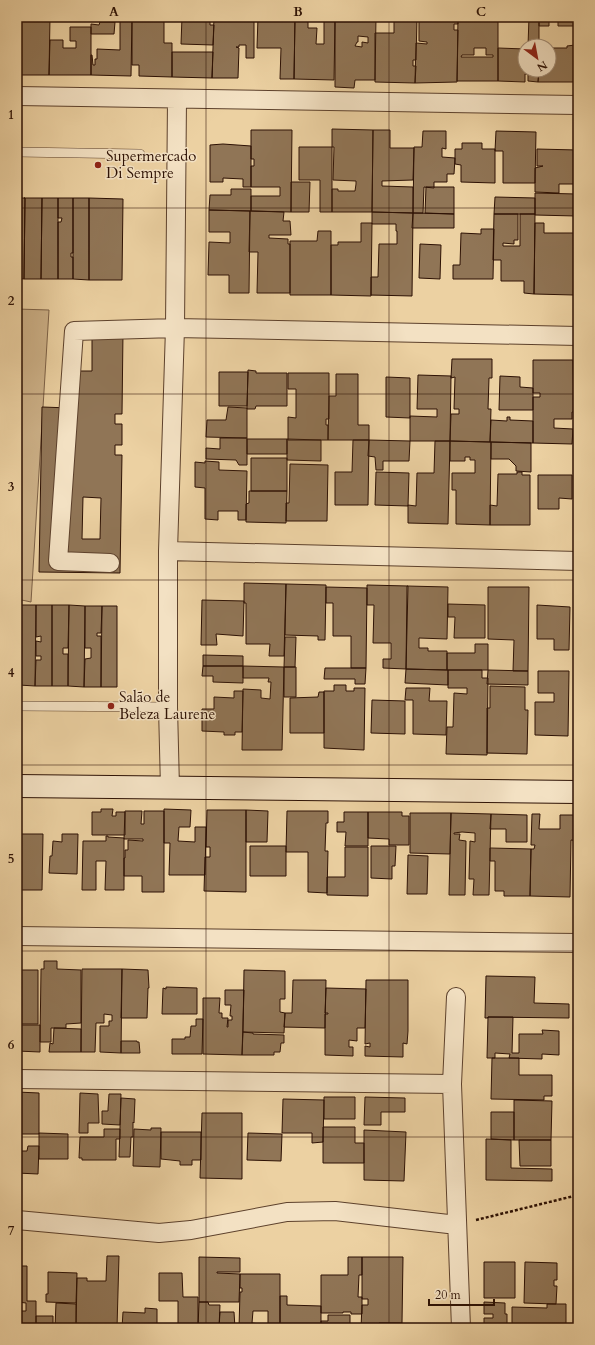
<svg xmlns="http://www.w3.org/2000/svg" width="595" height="1345" viewBox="0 0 595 1345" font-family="Cardo,serif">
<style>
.green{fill:#ccb087;stroke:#7c6046}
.building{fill:#907556;stroke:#2d1104;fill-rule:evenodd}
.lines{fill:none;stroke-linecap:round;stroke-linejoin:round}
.lane-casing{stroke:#5d412c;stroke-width:10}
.street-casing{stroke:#5d412c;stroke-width:20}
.secondary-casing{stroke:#2d1104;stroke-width:24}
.path{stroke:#2d1104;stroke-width:2.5;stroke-dasharray:3 2;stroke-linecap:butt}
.lane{stroke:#f3e1c3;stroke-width:9}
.street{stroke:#f3e1c3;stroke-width:18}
.secondary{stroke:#f3e1c3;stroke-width:22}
.grid{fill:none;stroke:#2d1104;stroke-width:1;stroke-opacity:0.55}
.poi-dot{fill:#8f2418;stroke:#f3e1c3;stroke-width:1.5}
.labels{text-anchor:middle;stroke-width:3;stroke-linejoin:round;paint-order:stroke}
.poi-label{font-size:15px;fill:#2d1104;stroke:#f3e1c3;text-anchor:start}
.neatline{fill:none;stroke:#2d1104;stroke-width:1.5}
.grid-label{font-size:13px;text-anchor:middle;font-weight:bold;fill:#2d1104}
</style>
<rect width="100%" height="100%" fill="#ecd1a2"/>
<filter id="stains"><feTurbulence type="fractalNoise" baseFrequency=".005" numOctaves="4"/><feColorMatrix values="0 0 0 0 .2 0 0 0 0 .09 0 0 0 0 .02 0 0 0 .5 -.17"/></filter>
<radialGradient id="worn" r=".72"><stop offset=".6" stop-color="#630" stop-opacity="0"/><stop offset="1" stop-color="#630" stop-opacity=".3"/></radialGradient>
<path class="green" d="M17 309 49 310 31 602 17 599Z"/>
<path class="building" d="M17 17H50L49 75H17Z
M120 17H132L131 76 91 75V55H92L93 65H95V59H97V49L120 50Z
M132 17H164V43H172V77L139 76V65H132Z
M182 17H210V25H214L213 45 181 44Z
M214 17H254V58H246V45H239V47H236L239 48 238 78H212Z
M258 17H295L294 79H280L281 48H257Z
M295 17H308V28H317L316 44H324V19H335L334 80 294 79Z
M335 17H376L375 80H355L354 88 335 87ZM358 36 368 37V43L362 42V47L355 46 357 42H358Z
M394 17H417L416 60H413V66H416L415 83 375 82V33H394Z
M419 17H458V24H454V30H458L457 82 415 83 416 43 427 44V42L419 41Z
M458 17H498V81H457ZM474 48H486V55H493V57H461L462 55H474Z
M529 17H539V46H528Z
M539 17H549V26H539Z
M558 17H578V26H558Z
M100 22H115L114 34H91V24L99 25Z
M70 27H91V75H49L50 40H63V48H76V41H70Z
M575 44H578V82H538L539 70H549V48H567V46L575 45Z
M498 48 525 49V70H539L538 82 528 81V74H525V82L498 81Z
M172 52H213L212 78 172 77Z
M332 129 373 130 372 212H332V189H338V191H355L356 184V181L333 180 334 147H332Z
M251 130H292L291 212 251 211V196H280V187H251V166H254V159H251Z
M373 130H390V148H414L413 180 382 181V186L413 187V213L372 212Z
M423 131H446V149L442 148V157L455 158 454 174H447V182H434V188L424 187 423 213H413L414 147H422Z
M496 131 536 132 535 183H503V151H495Z
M462 143H482V149H495V183L461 182V165L455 164V149H462Z
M223 144 251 146V187H243V179L223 178V182H210V145Z
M299 147H332V212H320V180H299Z
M537 149 577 150 576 184H559V193L535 192V168L543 166H537Z
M291 182H310L309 212H291Z
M426 187H454V214L425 213Z
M231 189H251V211L209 210 210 195H231Z
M535 193 576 194V216L535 215Z
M495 197 535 198V214H494Z
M17 198H25L24 279 17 278Z
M24 198H42L41 279H24L25 198Z
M42 198H58V279H41Z
M58 198H73V253H71V257H73V279H58V222H61L62 218H58Z
M73 198H89V280L73 279Z
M89 198 123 199 122 280H89Z
M209 210 250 211 249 293H229V275H208L209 242 230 243V232H209Z
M250 211 284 212 283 221H290L291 235H269V238L288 239V244H290V293H257L258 252H249Z
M372 212 413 213 412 296 371 295V277H378L379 244H397V231H396V224H372Z
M413 213 454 214V228H412Z
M494 214H518V240H514V244L503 243V246H520V214H535L534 294 524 293V281H501V260H493Z
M361 223H372L371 296 331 295V245H338V242H361Z
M535 223H544V233H576L574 295 534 294Z
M481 229H494L493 279H453V265H460L461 233 481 234Z
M318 231H331V295H290V241H317Z
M420 244 441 245 440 279 419 278Z
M92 332H123L122 414H115V424H122V445H115V455H122L120 573 39 572 42 407 70 408 71 371H92ZM83 497 101 498 100 539H82Z
M452 359H492V378H489L488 409H491L490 442 450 441 451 414H459V409H454L455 377 451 378Z
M533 360H573L574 412H572V419H554V428L573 429 572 444 533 443V397H540V393H533Z
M248 370 256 371V373H287V406H256L255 409H247Z
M219 372H248L247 406H219Z
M288 373H329V419H326V425H328V440H288V417L296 418V389H288Z
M336 374H358V425H369V440H328L329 396H336Z
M418 375 451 376 450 441H410V416L437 417V409H417Z
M500 376 520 377V387L533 388V410H499Z
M386 377 410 378V418L386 417Z
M228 407 247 408V438L206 437 207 420H226Z
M507 417H510V420L533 421V443L490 442 491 420 507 421Z
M220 438H247V465H239L236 460 206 459V448L220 449Z
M247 439H287V454H247Z
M287 439 321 440V461L287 460Z
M353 440H369L368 505H335V472H352Z
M369 440 410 441 409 461H383V470H376L375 457 368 456Z
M435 441H450L448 524 408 523V505L416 506 417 473H434Z
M450 441 491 442 490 525 456 524V490H452V473H475V460H470V457H465V461H450Z
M491 442 531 443V472L516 471V466L509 459H491Z
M251 458H287V491H251Z
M205 461 219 462V470L247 471 246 520H238V511H218V520L205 519V488L195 487V462L205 463Z
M290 464 328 465 327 521H286V503H289Z
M376 472 409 473 408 506 375 505Z
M517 472H522V475H530V525H490V505L497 506 498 474H517Z
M538 475H572V499L559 498V509H538Z
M249 491H287L286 523 246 522V504L249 503Z
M244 583 286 584 284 656H269L270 644H246V603H244Z
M286 584 326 585 325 640H318V636L285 635Z
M367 585 408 586 406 669 383 668V659H391V643H373L374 605H367Z
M407 586 448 587 447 639 419 638V648H428V651H447V670L406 669Z
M326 587 367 588 366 668H351V636H333V603H326Z
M488 587H529L528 671H513L514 640 488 639Z
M202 600 244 601 243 636 216 634 217 645H201Z
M448 604 485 605V638H454L455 617H448Z
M17 605H20L19 685H17Z
M20 605H36L35 686 19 685Z
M36 605H52V686H35L36 660H41V656H36V641L41 642V636L36 637Z
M52 605H69L68 648H63V654H68V686H52Z
M69 605 85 606 84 687 68 686Z
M537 605 570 607 569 650H554V639H537Z
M85 606H102L101 633H97V636H101V687H84L85 659 91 658V648H85Z
M102 606H117V687H101Z
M285 637H296L295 667H284Z
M475 644H488V670H447V653H475Z
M203 655 243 656V666H203Z
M203 666H243V683L213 682V676H202Z
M243 666 284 667 282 750H242L243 689 261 690V698L270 699 271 682H268L269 678H243Z
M284 667H296V697H284Z
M325 668H366L365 684H355V679H324Z
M406 669 448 670V685L405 683Z
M448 670H482V678H488L487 755 446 754 447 727H453L454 693 467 694V688H448Z
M488 670 528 671V685L487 684Z
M538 671H569L568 736 535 735V702H554V693H538Z
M334 685H346V691H354V688H365L364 750 324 748V691H334Z
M490 686 525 687V710H528L527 754 487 753V708H490Z
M406 688H430L429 701H447L446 735 413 734V700H405Z
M234 691H243L242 732H235V735H224V732L202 731V709H214V697L234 698Z
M319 692H324V733H290V698L318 697Z
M372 700 405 701V734L371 733Z
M101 809H113L112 816H116V812H125V835H92V812H101Z
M164 809 191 810 190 827H179L178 841 195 842V827H206L205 875H169L170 843H164Z
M207 810H246V892L204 891 205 857H210V847H206Z
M246 810 268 811 267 842H246Z
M125 811H142L141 824H144V811H164V892H142V876H124V858H125V850H128V840L143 841V839H124Z
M287 811H328V823H326L325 851H328L327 893 308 892V852H286Z
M344 812H368V846H345L346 832H337V822H344Z
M368 812H402V816H409V845H389V839L368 838Z
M410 813H451L450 854 410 853Z
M451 813 491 814 489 895H473L474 879H469L470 841 475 842V833L462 832 454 833V834H460L459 840 466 841 465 895H449Z
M491 814 527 815V842H506V829H490Z
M532 814H540L539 829H560V815H578V841L571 840 570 897 530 896 531 849H534L535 845H531Z
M17 834H43L42 890H17Z
M62 834H78L77 874 49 873 50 856H52L53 841 62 842Z
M106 836H108V837L124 838V890H105L106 861H96V890H82L83 841H106Z
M250 846H286V876H250Z
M371 846H396L395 866H392V879L371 878Z
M345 847H368V896L327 895V877H345Z
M490 848 531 849 530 896H504V891H495V861H490Z
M408 855 428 856 427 894H407Z
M44 961H57V969L81 970V1023L66 1024V1028H51V1042H40L41 971V969H44Z
M82 969H122L121 1053 100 1052V1026H109V1021H112V1015L104 1014V1023H96L95 1052H81Z
M122 969 148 970 149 988H148L147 1018H121Z
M17 970H38V1024H17Z
M244 970 285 971V999H280V1012L285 1013 284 1033 243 1032Z
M486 976 535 977 534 1003 569 1004V1018L488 1017V1018H485Z
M293 980H326L325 1028 284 1027 285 1013H292Z
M366 980H408V1031L407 1044 403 1043V1057L365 1056V1046L370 1047V1043L365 1044Z
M166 987 197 988V1014H162L163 988 166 989Z
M326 988 366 989 365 1028H357V1041L349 1040V1047H353V1056L325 1055V1014H328V1013H325Z
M225 990H244L242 1055 203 1054V998H220L219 1013H222V1018H228L227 1027H228V1020H232V1016H230L231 1005H225Z
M488 1017H513L512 1053H519V1034H543L542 1030 559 1031V1055L542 1054V1059L509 1058 510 1054 495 1053V1058H487Z
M196 1019H203L202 1054H172V1039H185V1037H190L191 1026H196Z
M17 1025H40V1052L17 1051Z
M54 1028 81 1029V1052H49L50 1043 53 1044Z
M243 1032 253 1033V1034L284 1035V1043H281L280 1052H274V1055H242Z
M121 1041H137V1042H139L140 1053H121Z
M492 1058H519V1075H552V1096H544V1100L491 1099Z
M17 1092 39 1093V1134H17Z
M80 1093 98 1094 99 1123H88V1133H79Z
M109 1094H121L120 1125 102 1124V1111H108V1109Z
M324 1097H355V1119H324Z
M365 1097 405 1098V1112H381V1125H364Z
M121 1098 135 1099 134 1123 133 1122V1137H131L130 1157H119Z
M283 1099 324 1100 323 1142 312 1143V1133H282Z
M514 1100 552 1101 551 1140H514Z
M491 1112H514V1140L491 1139Z
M202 1113H242V1179L200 1178Z
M323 1127H355V1143H364V1163H323Z
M151 1128H161L160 1167 133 1166 134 1129 151 1130Z
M104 1129H120V1139H116V1160H82V1158H79L80 1137H104Z
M364 1130 406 1132 404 1181 364 1180Z
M161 1132H201V1160H192V1165H180V1161L161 1159Z
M39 1133 68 1134V1159H39Z
M248 1133 282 1134 281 1161 247 1160Z
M486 1139 511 1140V1168L552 1169V1181L486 1180Z
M519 1140H551V1166H520Z
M28 1146H39L38 1174 17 1173V1151H27Z
M107 1256H119L117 1328H76L77 1278H87V1281H106Z
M199 1257 240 1258V1272H217V1273L240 1274 239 1302H199Z
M348 1257H362V1275H359L358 1297H362V1314H351V1312H343V1313H321V1275H348Z
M362 1257H403L402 1323H379L378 1328H361L362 1305H368V1299H362Z
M484 1262H515V1298H484Z
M525 1262 557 1263V1280H554V1286H557L556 1304 524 1303Z
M17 1266H27V1301H36V1328H17V1311H26V1303L18 1302 17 1307Z
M48 1272 77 1273 76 1303 46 1302V1294H48Z
M159 1273H182L183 1297H198V1328H178V1301H159Z
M240 1274H280V1328H239L240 1292H242V1288H240ZM253 1311H268V1325L252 1323Z
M280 1296H287V1305L321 1306V1328H280Z
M199 1302H208L209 1305H220L219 1328H198Z
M484 1302 505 1303V1314H507V1328H484V1318H493V1314H484Z
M56 1303 76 1304V1328H55Z
M547 1304H566V1328H512V1307L547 1308Z
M145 1308 157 1309V1324H151V1328H122L123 1312 145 1313Z
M220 1312H234L235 1328H219Z
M328 1315H350V1328H321V1321H328Z
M36 1316H53V1328H36Z"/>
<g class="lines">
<defs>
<path id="lane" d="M17 152 140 154
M17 706 168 707"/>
<path id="street" d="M17 96 578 105
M168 551 578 561
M110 563 58 561 74 331 175 328 578 336
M170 788 168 707V551L175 328 177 99
M17 936 578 943
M456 997 452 1084 461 1328
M17 1079 452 1084
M17 1220 159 1233 191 1230 287 1212 335 1211 457 1225"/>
<path id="secondary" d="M17 786 578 792"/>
</defs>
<use href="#lane" class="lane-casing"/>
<use href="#street" class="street-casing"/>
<use href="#secondary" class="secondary-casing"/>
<path class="path" d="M476 1220 578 1195"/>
<use href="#lane" class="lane"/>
<use href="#street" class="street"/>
<use href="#secondary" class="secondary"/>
</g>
<path class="grid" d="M206 17V1328M389 17V1328M17 208H578M17 394H578M17 580H578M17 765H578M17 951H578M17 1137H578"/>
<g class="poi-dot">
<circle cx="98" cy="165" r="4"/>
<circle cx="111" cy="706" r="4"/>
</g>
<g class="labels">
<g class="poi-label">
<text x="106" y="161">Supermercado<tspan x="106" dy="17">Di Sempre</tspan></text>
<text x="119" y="702">Salão de<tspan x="119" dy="17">Beleza Laurene</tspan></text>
</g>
</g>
<rect width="595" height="1345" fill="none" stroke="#ecd1a2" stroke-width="44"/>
<g transform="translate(537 58) rotate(148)"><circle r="19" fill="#f3e1c3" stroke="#a48e77"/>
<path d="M0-3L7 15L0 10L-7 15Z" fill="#8f2418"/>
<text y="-6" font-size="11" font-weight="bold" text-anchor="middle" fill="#2d1104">N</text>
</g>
<path d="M429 1299v6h65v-6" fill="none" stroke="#2d1104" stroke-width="2"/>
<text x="435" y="1299" font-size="12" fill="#2d1104" stroke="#f3e1c3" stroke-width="3" paint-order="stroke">20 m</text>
<rect x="22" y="22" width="551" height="1301" class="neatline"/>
<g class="grid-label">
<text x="114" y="16">A</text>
<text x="298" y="16">B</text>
<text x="481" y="16">C</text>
<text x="11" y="119">1</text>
<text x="11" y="305">2</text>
<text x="11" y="491">3</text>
<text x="11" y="677">4</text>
<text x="11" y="863">5</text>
<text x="11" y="1049">6</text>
<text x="11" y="1235">7</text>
</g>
<rect width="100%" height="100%" filter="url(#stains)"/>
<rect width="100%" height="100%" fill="url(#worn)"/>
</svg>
